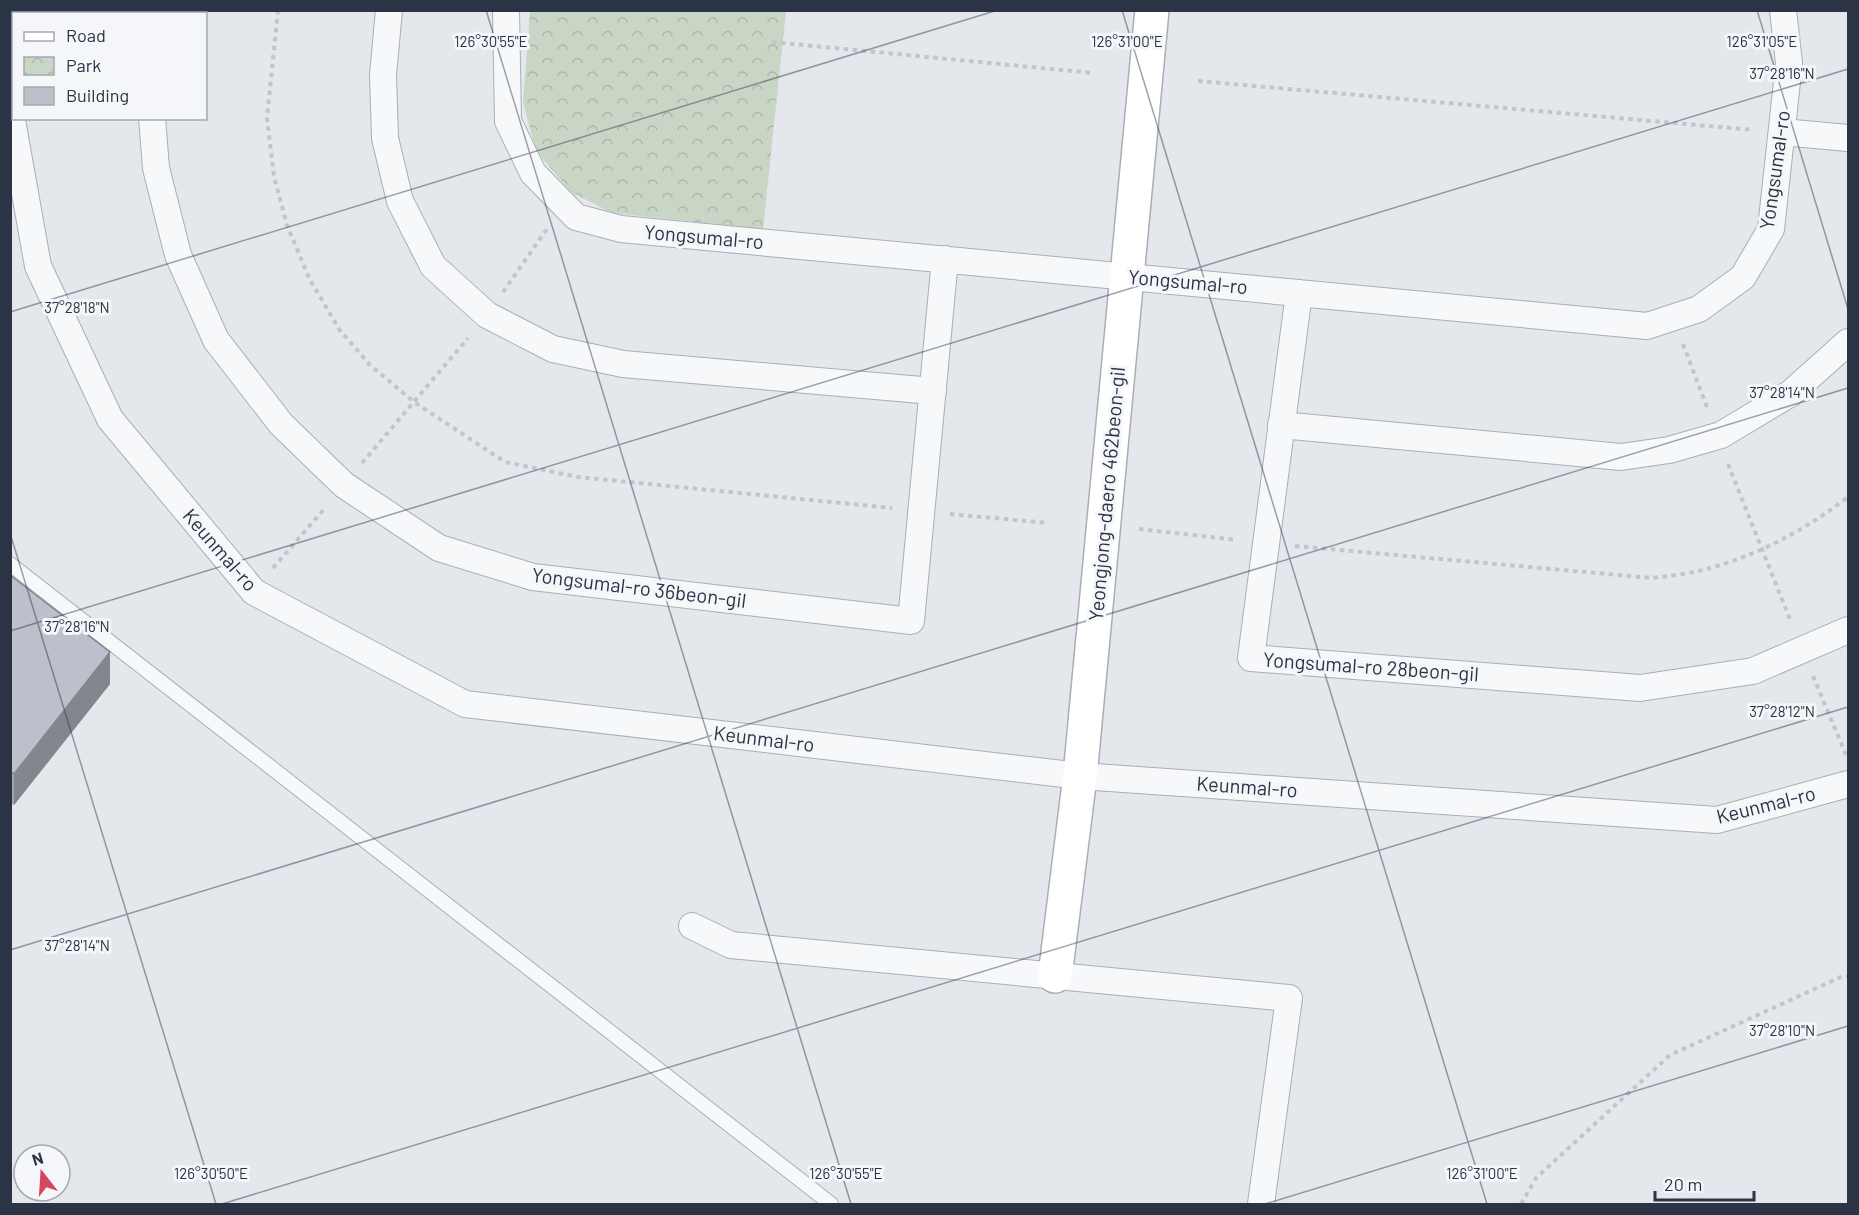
<svg xmlns="http://www.w3.org/2000/svg" width="1859" height="1215" viewBox="0 0 1859 1215" font-family="Barlow,sans-serif">
<style>
.park{fill:url(#park-crowns)}
.lines{fill:none;stroke-linecap:round;stroke-linejoin:round}
.lane-casing{stroke:#a9aeb7;stroke-width:16}
.street-casing{stroke:#a9aeb7;stroke-width:28}
.secondary-casing{stroke:#a9aeb7;stroke-width:36}
.path{stroke:#c2c5cb;stroke-width:4;stroke-dasharray:4.5 4.5;stroke-linecap:butt}
.lane{stroke:#f7f8fa;stroke-width:14}
.street{stroke:#f7f8fa;stroke-width:26}
.secondary{stroke:#fff;stroke-width:33}
.wall{fill:#a1a5ae}
.shaded-wall{fill:#83868d}
.building{fill:#bbc0ca;stroke:#83868d;stroke-width:1.5}
.ticks{fill:none;stroke:#2b3445;stroke-width:1.5;stroke-opacity:0.45}
.labels{text-anchor:middle;stroke-width:6;stroke-linejoin:round;paint-order:stroke}
.street-label{font-size:20px;fill:#2b3445;stroke:#f4f6f9}
.ticks-label{font-size:15px;text-anchor:middle;fill:#2b3445;stroke:#f4f6f9;stroke-width:6;stroke-linejoin:round;paint-order:stroke}
</style>
<defs>
<pattern id="park-crowns" width="20" height="18" patternUnits="userSpaceOnUse" patternTransform="scale(1.5)"><rect width="20" height="18" fill="#c9d6c5"/><path d="M2 6a3 3 0 1 1 6 0M12 15a3 3 0 1 1 6 0" fill="none" stroke="#adb8ab"/></pattern>
</defs>
<rect width="100%" height="100%" fill="#e4e7ec"/>
<path class="park" d="M530 11H786L763 229 612 213 571 192 536 151 523 102Z"/>
<g class="lines">
<defs>
<path id="lane" d="M10 564 831 1204"/>
<path id="street" d="M389 10 383 75 385 138 400 201 433 266 487 315 553 349 623 364 933 391
M506 10 508 121 533 173 576 217 621 229 1647 326 1699 309 1743 277 1771 229 1789 63 1783 10
M156 14 157 10
M10 57 13 10
M10 109 38 266 110 419 254 592 465 704 1080 776 1717 820 1848 784
M152 118 156 168 178 255 216 340 281 424 344 485 439 548 533 577 911 621 945 259
M1782 132 1848 138
M1299 293 1251 658 1640 688 1753 671 1848 630
M1281 425 1621 457 1669 450 1721 435 1791 393 1848 342
M692 926 731 945 1289 998 1261 1204"/>
<path id="secondary" d="M1055 976 1080 776 1152 10"/>
</defs>
<use href="#lane" class="lane-casing"/>
<use href="#street" class="street-casing"/>
<use href="#secondary" class="secondary-casing"/>
<path class="path" d="M278 10 267 118 274 177 287 225 309 278 339 329 370 365 414 402 505 462 578 477 892 508
M772 42 1093 73
M1198 81 1754 130
M503 292 547 229
M1683 344 1708 410
M362 463 468 338
M1728 464 1791 622
M950 514 1048 523
M1139 529 1237 540
M1295 546 1652 578C1669 576 1687 574 1703 570 1757 556 1805 530 1848 497
M273 568 325 508
M1813 676 1846 755
M1521 1204 1536 1178 1670 1055 1843 976H1848"/>
<use href="#lane" class="lane"/>
<use href="#street" class="street"/>
<use href="#secondary" class="secondary"/>
</g>
<path class="wall" d="M10 575 110 684 14 805 10 803Z"/>
<path class="shaded-wall" d="M110 652V684L14 805V774Z"/>
<path class="building" d="M10 575 110 652 14 774 10 772Z"/>
<path class="ticks" d="M486 10 851 1204M1122 10 1487 1204M1757 10 1848 309M10 312 998 10M10 533 216 1204M10 631 1848 69M10 950 1848 388M222 1204 1848 707M1265 1204 1848 1026"/>
<g class="labels">
<g class="street-label">
<text transform="translate(1775 170) rotate(-82)" y="7">Yongsumal-ro</text>
<text transform="translate(704 237) rotate(5)" y="7">Yongsumal-ro</text>
<text transform="translate(1188 282) rotate(5)" y="7">Yongsumal-ro</text>
<text transform="translate(1107 494) rotate(-85)" y="7">Yeongjong-daero 462beon-gil</text>
<text transform="translate(220 550) rotate(49)" y="7">Keunmal-ro</text>
<text transform="translate(639 588) rotate(7)" y="7">Yongsumal-ro 36beon-gil</text>
<text transform="translate(1371 667) rotate(4)" y="7">Yongsumal-ro 28beon-gil</text>
<text transform="translate(764 739) rotate(7)" y="7">Keunmal-ro</text>
<text transform="translate(1247 787) rotate(4)" y="7">Keunmal-ro</text>
<text transform="translate(1766 805) rotate(-14)" y="7">Keunmal-ro</text>
</g>
</g>
<g class="ticks-label">
<text x="491" y="47">126°30'55"E</text>
<text x="1127" y="47">126°31'00"E</text>
<text x="1762" y="47">126°31'05"E</text>
<text x="1782" y="79">37°28'16"N</text>
<text x="77" y="313">37°28'18"N</text>
<text x="1782" y="398">37°28'14"N</text>
<text x="77" y="632">37°28'16"N</text>
<text x="1782" y="717">37°28'12"N</text>
<text x="77" y="951">37°28'14"N</text>
<text x="1782" y="1036">37°28'10"N</text>
<text x="211" y="1179">126°30'50"E</text>
<text x="846" y="1179">126°30'55"E</text>
<text x="1482" y="1179">126°31'00"E</text>
</g>
<rect width="1859" height="1215" fill="none" stroke="#2b3445" stroke-width="24"/>
<rect x="12" y="12" width="195" height="108" fill="#f4f6f9" stroke="#a4a8b1" stroke-width="1.5"/>
<rect x="24" y="32" width="30" height="9" fill="#ffffff" stroke="#a4a8b1" stroke-width="1.5"/>
<text x="66" y="42" font-size="18" fill="#2b3445">Road</text>
<rect x="24" y="57" width="30" height="18" fill="url(#park-crowns)" stroke="#a4a8b1" stroke-width="1.5"/>
<text x="66" y="72" font-size="18" fill="#2b3445">Park</text>
<rect x="24" y="87" width="30" height="18" fill="#bbc0ca" stroke="#a4a8b1" stroke-width="1.5"/>
<text x="66" y="102" font-size="18" fill="#2b3445">Building</text>
<g transform="translate(42 1173) rotate(343)"><circle r="28" fill="#f4f6f9" stroke="#a4a8b1" stroke-width="1.5"/>
<path d="M0-4.5L10 22L0 15L-10 22Z" fill="#d1495b"/>
<text y="-9" font-size="16" font-weight="bold" text-anchor="middle" fill="#2b3445">N</text>
</g>
<path d="M1655 1191v9h99v-9" fill="none" stroke="#2b3445" stroke-width="3"/>
<text x="1664" y="1191" font-size="18" fill="#2b3445" stroke="#f4f6f9" stroke-width="4.5" paint-order="stroke">20 m</text>
</svg>
